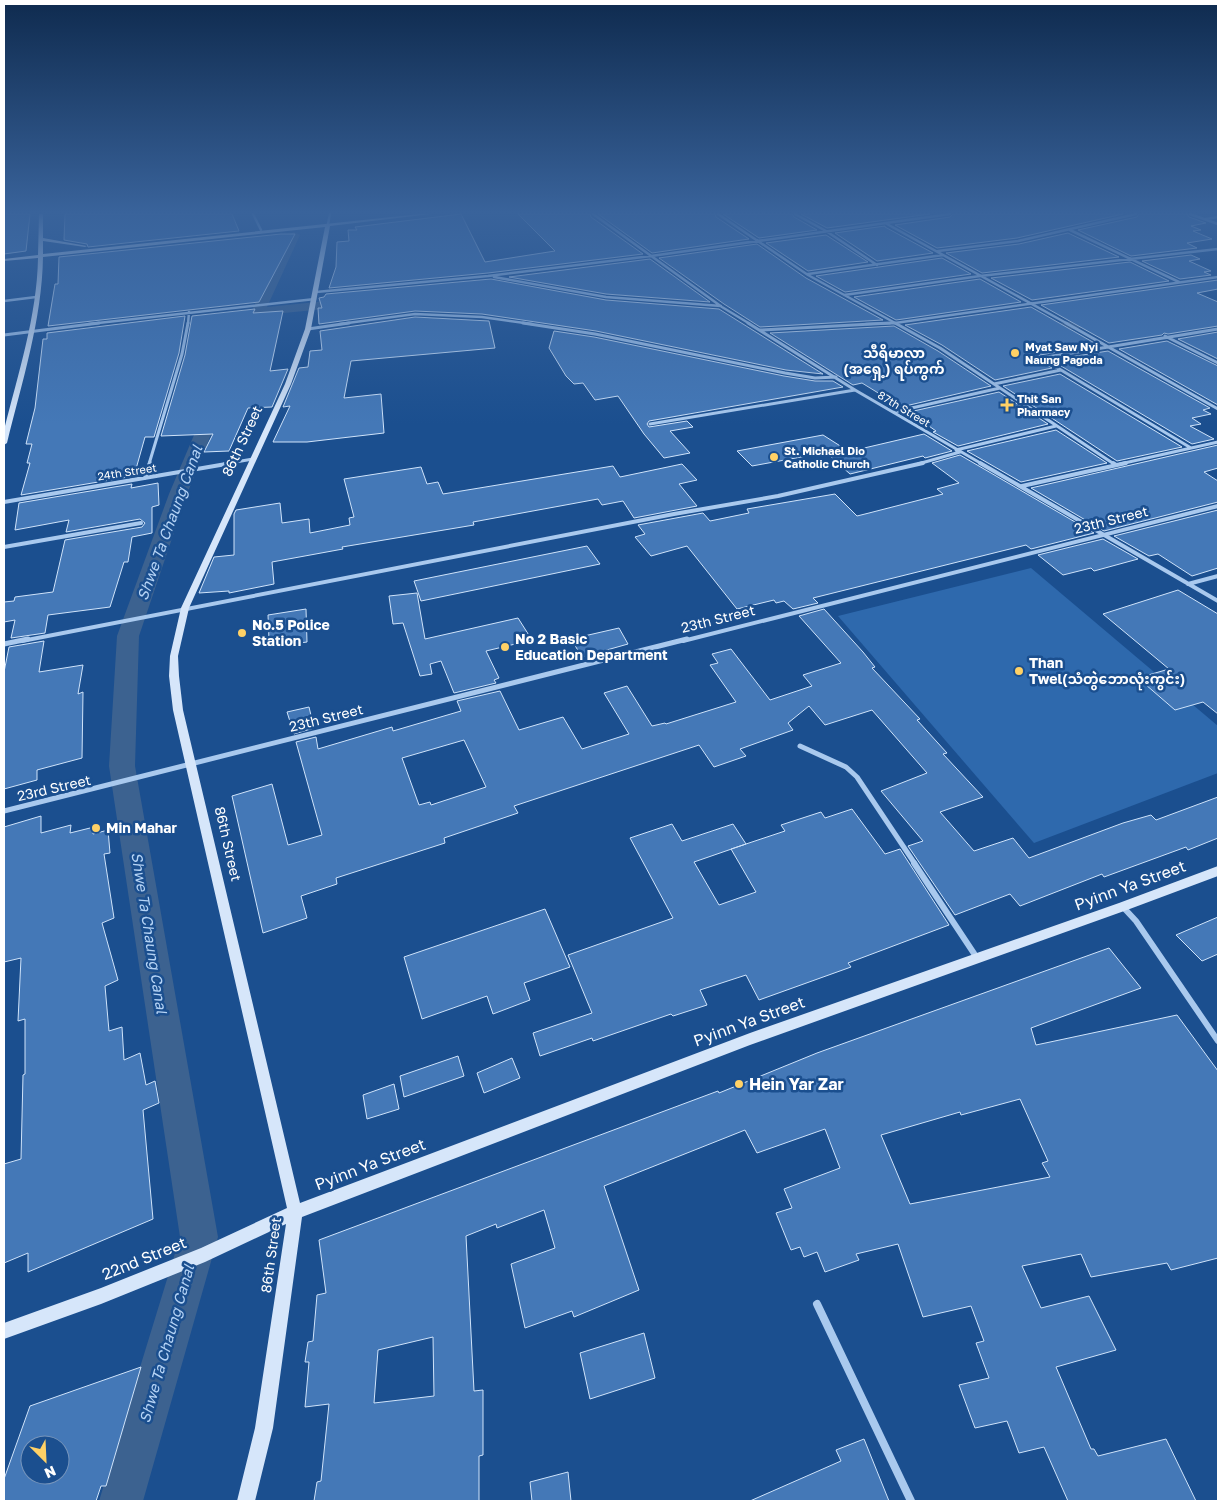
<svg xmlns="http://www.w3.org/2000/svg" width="1222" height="1505" viewBox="0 0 1222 1505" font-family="'Golos Text','Noto Sans Myanmar',sans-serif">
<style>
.green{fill:#2e69ad}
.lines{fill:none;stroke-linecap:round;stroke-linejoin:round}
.canal{fill:#3c6290;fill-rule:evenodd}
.building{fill:#4478b7;stroke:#cfe3fa;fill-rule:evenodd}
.street-far5{stroke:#a9c9ee;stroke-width:2.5}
.street-far4{stroke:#a9c9ee;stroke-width:3}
.street-far3{stroke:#a9c9ee;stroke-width:4}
.street-far2{stroke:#a9c9ee;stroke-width:5}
.street-far1{stroke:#a9c9ee;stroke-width:6}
.street{stroke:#a9c9ee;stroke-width:8}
.secondary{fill:#d6e6fa;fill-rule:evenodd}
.poi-dot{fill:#ffd166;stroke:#1b4f8f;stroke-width:2}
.labels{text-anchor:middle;stroke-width:5;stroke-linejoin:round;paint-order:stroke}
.far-poi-label{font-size:11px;font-weight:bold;fill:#fff;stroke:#1b4f8f;text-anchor:start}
.far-street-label{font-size:11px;fill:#fff;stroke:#1b4f8f}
.far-quarter-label{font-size:14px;font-weight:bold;fill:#fff;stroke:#1b4f8f}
.street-label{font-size:14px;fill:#fff;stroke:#1b4f8f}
.poi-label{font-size:14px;font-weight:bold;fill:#fff;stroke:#1b4f8f;text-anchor:start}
.water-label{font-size:15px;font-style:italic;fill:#b5d3f5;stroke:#1b4f8f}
.near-street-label{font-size:16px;fill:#fff;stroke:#1b4f8f}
.near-poi-label{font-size:16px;font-weight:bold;fill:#fff;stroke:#1b4f8f;text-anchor:start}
</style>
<rect width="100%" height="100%" fill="#1b4f8f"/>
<path class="green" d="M1031 568 1218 726V773L1034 843 838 616Z"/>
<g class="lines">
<path class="canal" d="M294 232 300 235 267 307 356 298 363 302 356 306 263 315 248 346H238L236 343 288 235Z
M1110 316 1115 317 1117 320 1115 323 1030 335 1023 331 1030 327Z
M216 397 222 399 224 402 187 494 139 636 135 766 218 1237 143 1501H99L180 1237 109 766 117 636 169 494 208 402 210 399Z"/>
</g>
<path class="building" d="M4 214H30L26 251 4 254Z
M65 214H232L239 231 88 247 87 244 64 240Z
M461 214 485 262 555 251 518 214H590L591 217 643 254 488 273 329 288 336 267 337 242 349 241 348 230H357L355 227Z
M598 214H715L716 217 749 239 652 253Z
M723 214H792L794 217 817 230 759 238Z
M801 214H930L827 228Z
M953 214H1123L1017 238 937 248 895 225 950 217Z
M1139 214H1187L1189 217 1206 223 1191 226 1201 230 1193 231 1212 239 1187 243 1197 248 1131 256 1078 230 1137 217Z
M885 226V227L933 253 877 261 835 233Z
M1068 233 1119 257 982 273 946 253 1019 244Z
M281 234H295L259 302 48 326 55 284H58L59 257Z
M826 235 868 262 808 271 766 243Z
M757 244 806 278 883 320 760 327 724 304 659 258Z
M1191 255 1200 259 1189 261 1211 271 1204 272 1211 275 1180 279 1142 261Z
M942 258 971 274 845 292 816 276Z
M650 259 710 302 606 294 509 277Z
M1130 262 1169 281 1032 300 991 278Z
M491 279 606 300 719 309 823 374 786 370 596 331 482 314 415 311 319 324 318 308H322L319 298 324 297 326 294Z
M980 279 1021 302 896 320 854 297Z
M1218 280V289L1197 293 1218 302V326L1168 334 1164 333 1162 335 1109 343 1041 305Z
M1031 307 1098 345 1040 355 1038 357V360L1052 368 995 380 942 345 905 325Z
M255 309 253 313 283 311 270 371 288 369 272 407 248 408 229 451 204 452 213 434 161 436 185 355 192 316Z
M185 316 179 353 154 437H145L134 476 21 495 30 463H27L32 444H26L35 408 43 339H47V333Z
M415 317 489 321 495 348 351 361 344 398 381 394 384 433 307 442H273L290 406 283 407 299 368 308 367 310 351 322 350 320 331Z
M894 326 938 351 991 386 901 407 862 383 853 385 770 333Z
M554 331 594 337 784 376 815 381H833L843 387 649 421 647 424 649 427 687 421 693 427 670 431 690 453 664 458 644 434 618 396 595 400 583 383 574 384 566 376 549 348Z
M1218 332V359L1178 339Z
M1167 341 1218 366V405L1119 349Z
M1108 351 1210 408 1203 410 1211 414 1192 418 1201 424 1190 426 1214 439 1192 444 1051 360Z
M1060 374 1182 447 1117 461 1003 386Z
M999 392 1048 424 958 446 933 432 936 431 909 412Z
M1056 430 1107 463 1021 482 967 451Z
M924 434 952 451 925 458 923 456 850 474 830 456Z
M823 435 845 449 752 466 737 451Z
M1218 445V468L1204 472 1218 481V502L1104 531 1031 488Z
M960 455 1094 533 1031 549 1026 545 813 598 818 603 793 609 784 601 776 603 774 600 737 609 687 546 651 556 635 537 645 534 638 525 703 513 710 521 749 513 747 509 835 494 857 516 869 513 943 494 937 489 959 483 932 463Z
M682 464 697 480 679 484 697 506 634 518 623 501 602 505 598 499 473 522 474 525 342 547 343 549 272 562 274 584 229 593V591L199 593 214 557 234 555V514L236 510 280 503 282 523 309 519 310 533 350 525 349 518 354 517 344 479 421 467 427 484 438 482 443 494 613 466 620 477Z
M158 483 159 505 152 507V533L132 537 128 562H124L110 607 48 615 45 633 11 638 15 620 4 622V602L14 601 15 597 53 592 65 540 142 527 145 523 140 519 66 532 69 520 15 530 19 503 132 484 131 488Z
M1218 510V568L1192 576 1158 554 1149 556 1114 536Z
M1103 539 1138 559 1094 571 1091 568 1063 575 1038 555Z
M587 546 600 564 421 601 414 581Z
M1178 590 1218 614V714L1203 702 1175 710 1138 678 1169 669 1103 614Z
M417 593 425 639 518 618 532 640 486 651 499 678 494 680 496 683 454 693 441 661 430 664 432 674 420 676 403 623 393 624 389 596Z
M306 609 307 642 278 646V639L269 640 268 615Z
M824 609 863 652 875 667 872 668 920 719 917 720 947 753 943 754 983 797 940 812 974 851 1013 838 1029 858 1123 823 1151 815 1156 820 1218 797V838L1188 850 1186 847 1104 877 1102 874 1020 906 1010 894 955 915 908 846 923 841 881 791 927 773 872 710 825 725 809 706 788 723 793 730 740 749 746 756 714 767 699 745 514 806 518 813 444 838 445 843 336 878 337 884 301 896 307 918 263 933 232 796 272 784 288 845 322 835 296 742 316 737 318 749 392 727 393 731 461 711 457 701 500 691 519 730 563 717 582 749 629 734 604 693 627 686 652 726 665 723 666 724 736 702 710 665 718 663 712 654 731 649 770 700 812 686 803 675 841 663 799 616ZM464 740 486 787 431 805 430 802 419 805 402 758Z
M619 628 628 644 582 657 571 639Z
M44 641 39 672 83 665 78 694 83 692 82 758 37 770V780L4 789V672L9 647Z
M309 707 314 728 294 734 287 712Z
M852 809 885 854 900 849 949 925 848 963 851 967 759 1000 746 975 700 990 707 1005 673 1016 671 1014 593 1041 592 1038 540 1056 533 1033 592 1013 568 955 673 918 630 838 672 824 682 841 733 824 746 844 694 862 719 905 756 892 731 849 785 831 781 825 821 812 825 818Z
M41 816V833L71 825 70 833 94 827 93 834 108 830 110 853 104 854 114 918 102 923 118 980 105 986 109 1031 122 1027 124 1060 140 1053 146 1085 155 1081 159 1103 143 1110 153 1219 28 1272V1253L4 1263V1164L21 1159 23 1075 25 1074V1019L18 1021 21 958 4 962V827Z
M545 909 570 967 524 983 530 1000 493 1014 487 996 422 1019 404 957Z
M1218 917V954L1202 961 1176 935Z
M1109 948 1141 988 1031 1028 1036 1045 1177 1015 1218 1071V1258L1171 1270 1167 1263 1091 1277 1081 1254 1022 1266 1041 1308 1089 1296 1116 1350 1056 1367 1091 1449H1094L1098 1456 1166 1439 1196 1501H1068L1044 1447 1019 1453 1007 1421 975 1428 959 1385 989 1378 976 1343 984 1341 971 1306 923 1317 898 1244 856 1254 859 1260 825 1272 817 1252 804 1257 800 1247 791 1250 776 1213 792 1208 784 1189 840 1168 825 1129 757 1153 745 1130 604 1186 639 1290 574 1317 572 1311 525 1328 511 1264 555 1248 544 1210 497 1228 496 1224 466 1236 474 1391 483 1390V1455L479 1456V1501H314L317 1482 321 1481 329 1404 305 1407 309 1362H305L308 1342 313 1341 317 1295 326 1293 319 1240 718 1091 719 1093 817 1053ZM1020 1099 1048 1161 1042 1163 1050 1177 910 1204 881 1135 960 1112 961 1115ZM433 1337 434 1396 374 1403 378 1350Z
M458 1056 464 1076 404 1097 400 1076Z
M512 1058 520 1078 484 1093 477 1073Z
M394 1084 399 1109 367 1119 363 1095Z
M644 1333 655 1378 590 1399 580 1353Z
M141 1367 106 1486H101L96 1501H4V1479L30 1406ZM30 1445H60V1475H30Z
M864 1439 889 1501H750L841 1461 836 1450Z
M568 1472 571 1501H532L530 1482Z"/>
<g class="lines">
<path class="street-far5" d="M253 214 261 230
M593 214 722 307 750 324
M718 214 808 275 897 324
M795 214 826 231 877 265
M1190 214 1218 224
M1206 219 1218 217
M328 224 330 214
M887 224 1068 324
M1070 230 1179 282
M938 251 1018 241 1136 214
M808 274 943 255
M494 277 606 297 721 306
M316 292 488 276 651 256 950 214
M844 295 980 276 1218 249
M4 301 36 297
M89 324 315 299
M188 324 189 312
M340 324 415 314 482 317 532 324
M866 324 895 323 1218 277"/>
<path class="street-far4" d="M523 323 595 334 785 373 815 378 836 377
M748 323 855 390 982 464
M895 323 940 348 1114 464
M1066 323 1218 409
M308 329 349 323
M760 330 890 323
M4 335 99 323
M1165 336 1218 363
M994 384 1061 370
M894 412 1000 388
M650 424 855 390
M1191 448 1041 358 1218 329
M956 450 1056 426
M149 464 182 354 188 323
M224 464 253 459
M918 464 960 452
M1120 464 1218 442"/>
<path class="street-far3" d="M980 463 1218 601
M1113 463 1116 465
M145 478 150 463
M1022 486 1126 463
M4 502 232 463
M4 547 141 523
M1188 584 1218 576
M22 641 674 514 778 496 923 463
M683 641 1218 506"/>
<path class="street-far2" d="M4 644 28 639
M800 746 846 767 857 777 915 864
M4 811 687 639"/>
<path class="street-far1" d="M914 863 977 958
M1123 907 1136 921 1218 1041"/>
<path class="street" d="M817 1304 911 1501"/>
<path class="secondary" d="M39 214H43V238L87 246 85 247 43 241V254L420 214H431L330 226 311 329 291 384 189 608 178 656 179 676 183 710 300 1203 750 1033 1119 903 1218 866V876L1127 910 750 1045 302 1217 273 1428 255 1501H237L255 1428 286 1224 205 1262 101 1304 4 1339V1323L101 1288 201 1248 287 1208 173 710 169 676 170 656 181 608 285 384 305 329 325 227 43 257C42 320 22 382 7 443L4 445V430C18 374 37 316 38 258L4 261V259L38 255Z"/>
</g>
<linearGradient id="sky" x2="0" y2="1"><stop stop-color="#0f2b4f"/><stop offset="0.5" stop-color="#39639b"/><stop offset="1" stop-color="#39639b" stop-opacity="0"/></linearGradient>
<rect width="1222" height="424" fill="url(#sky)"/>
<g class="poi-dot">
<circle cx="1015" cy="353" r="5"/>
<path d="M1004.5 397.5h5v5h5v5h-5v5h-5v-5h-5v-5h5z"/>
<circle cx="774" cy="457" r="5"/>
<circle cx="242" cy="633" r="5"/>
<circle cx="505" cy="647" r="5"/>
<circle cx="1019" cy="671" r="5"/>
<circle cx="96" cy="828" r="5"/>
<circle cx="739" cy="1084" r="5"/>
</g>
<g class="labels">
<g class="far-poi-label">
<text x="1025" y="351">Myat Saw Nyi<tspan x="1025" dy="13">Naung Pagoda</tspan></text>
<text x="1017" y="403">Thit San<tspan x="1017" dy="13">Pharmacy</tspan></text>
<text x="784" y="455">St. Michael Dio<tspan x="784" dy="13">Catholic Church</tspan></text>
</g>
<g class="far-street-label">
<text transform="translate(904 409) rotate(31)" y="4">87th Street</text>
<text transform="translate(127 472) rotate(-9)" y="4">24th Street</text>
</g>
<g class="far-quarter-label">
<text x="894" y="358">သီရိမာလာ<tspan x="894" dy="16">(အရှေ့) ရပ်ကွက်</tspan></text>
</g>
<g class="street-label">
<text transform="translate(242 441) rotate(-65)" y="5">86th Street</text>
<text transform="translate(1111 520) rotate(-14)" y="5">23th Street</text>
<text transform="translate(718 619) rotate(-14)" y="5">23th Street</text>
<text transform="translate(326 718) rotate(-14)" y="5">23th Street</text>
<text transform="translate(54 788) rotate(-13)" y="5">23rd Street</text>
<text transform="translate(228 844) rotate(77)" y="5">86th Street</text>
<text transform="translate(271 1255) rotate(-82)" y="5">86th Street</text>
</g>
<g class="poi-label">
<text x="252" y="630">No.5 Police<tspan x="252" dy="16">Station</tspan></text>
<text x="515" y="644">No 2 Basic<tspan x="515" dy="16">Education Department</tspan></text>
<text x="1029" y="668">Than<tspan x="1029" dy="16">Twel(သံတွဲဘောလုံးကွင်း)</tspan></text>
<text x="106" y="833">Min Mahar</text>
</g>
<g class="water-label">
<text transform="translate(170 523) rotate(-70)" y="5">Shwe Ta Chaung Canal</text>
<text transform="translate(149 933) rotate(81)" y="5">Shwe Ta Chaung Canal</text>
<text transform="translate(167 1344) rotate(-74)" y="5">Shwe Ta Chaung Canal</text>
</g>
<g class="near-street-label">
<text transform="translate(1130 885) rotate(-20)" y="6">Pyinn Ya Street</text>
<text transform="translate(749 1021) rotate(-20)" y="6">Pyinn Ya Street</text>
<text transform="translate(370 1164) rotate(-21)" y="6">Pyinn Ya Street</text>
<text transform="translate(144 1258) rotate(-22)" y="6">22nd Street</text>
</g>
<g class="near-poi-label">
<text x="749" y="1090">Hein Yar Zar</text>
</g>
</g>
<rect width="1222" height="1505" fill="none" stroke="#ffffff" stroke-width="10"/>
<g transform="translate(45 1460) rotate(156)"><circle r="24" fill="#1b4f8f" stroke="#7695bc"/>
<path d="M0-4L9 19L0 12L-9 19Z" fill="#ffd166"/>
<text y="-8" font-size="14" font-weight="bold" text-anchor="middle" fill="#ffffff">N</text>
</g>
</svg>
